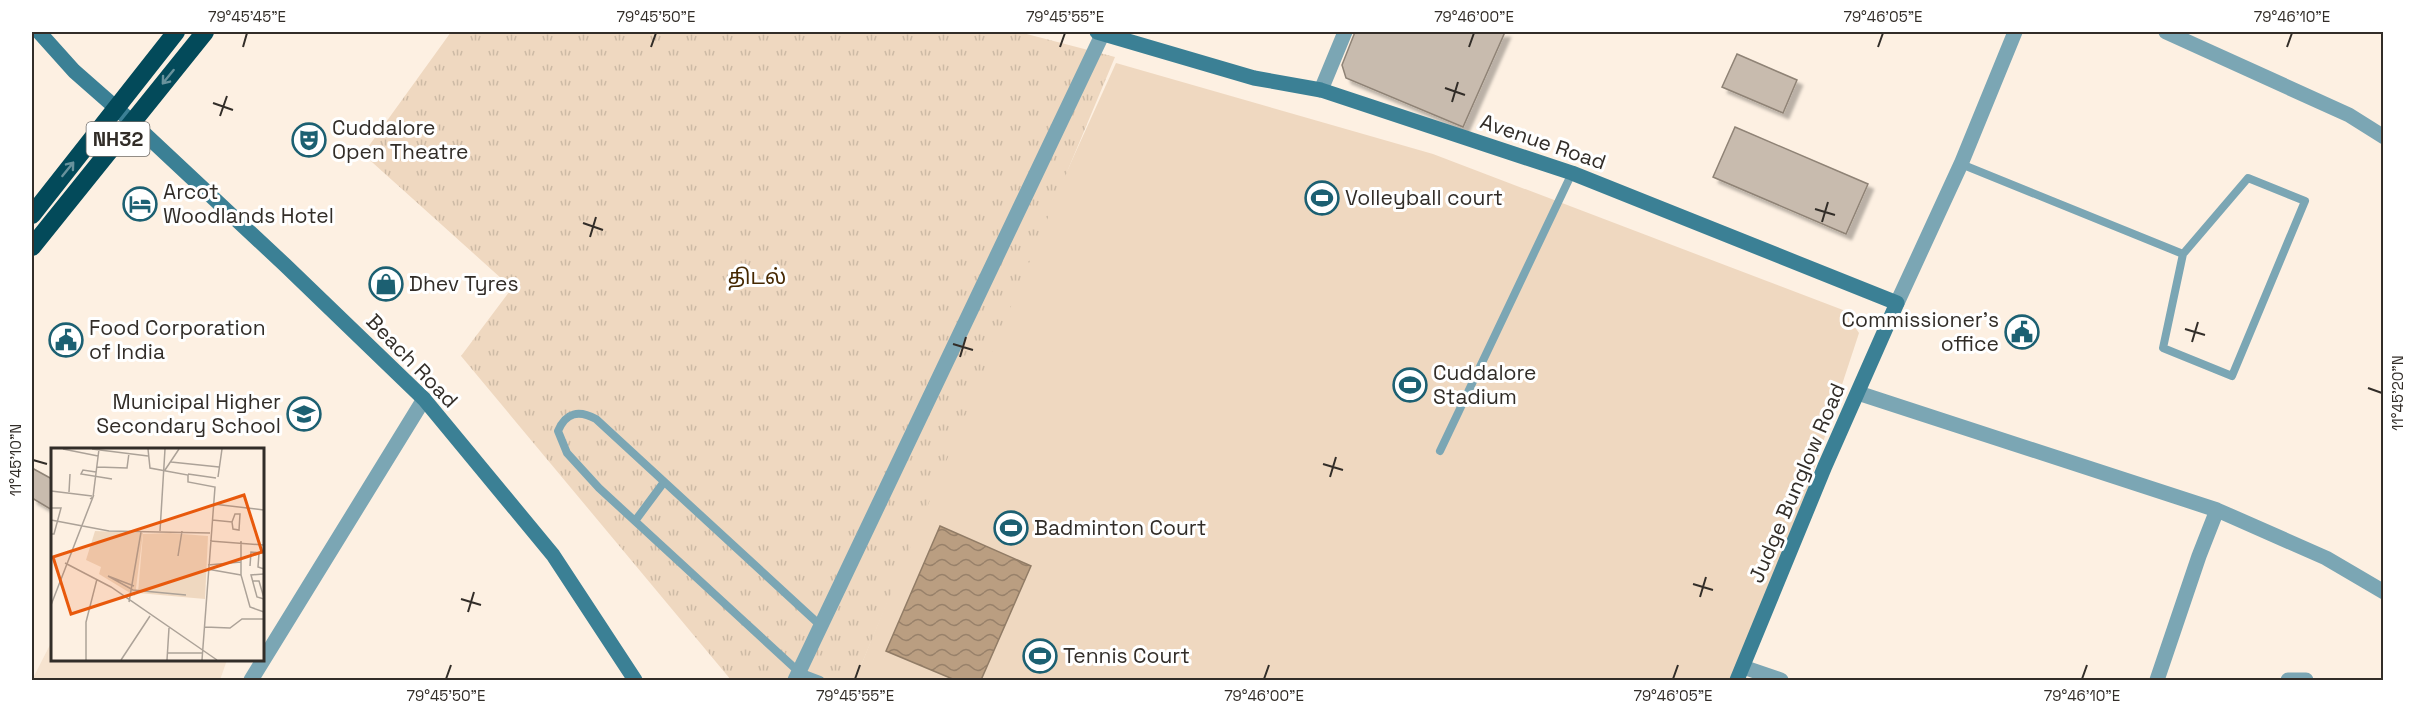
<svg xmlns="http://www.w3.org/2000/svg" width="2415" height="712" viewBox="0 0 2415 712" font-family="'Space Grotesk','Noto Sans Tamil',sans-serif">
<style>
.built{fill:#f6e3cf}
.green{fill:#efd8c0}
.park{fill:url(#park-tufts)}
.water{fill:url(#water-waves);stroke:#917c66;stroke-width:1.5}
.building{fill:#c8bbae;stroke:#8f8376;stroke-width:1.5;filter:url(#shadow)}
.lines{fill:none;stroke-linecap:round;stroke-linejoin:round}
.lane{stroke:#7ba6b4;stroke-width:8}
.street{stroke:#7ba6b4;stroke-width:15}
.secondary{stroke:#3b8095;stroke-width:15}
.highway{stroke:#034a5a;stroke-width:18}
.oneway{stroke:#68929c}
.ticks{fill:none;stroke:#322d28;stroke-width:2}
.labels{text-anchor:middle;stroke-width:6;stroke-linejoin:round;paint-order:stroke}
.shield{fill:#fff;stroke:#706c68;stroke-width:1.5}
.shield-label{font-size:20px;font-weight:bold;fill:#322d28}
.poi-label{font-size:21px;fill:#322d28;stroke:#fff;text-anchor:start}
.street-label{font-size:21px;fill:#322d28;stroke:#fff}
.park-label{font-size:21px;fill:#462902;stroke:#fff}
.inset-road{fill:none;stroke:#aca298;stroke-width:1.5}
.view{fill:#e8590c;fill-opacity:0.15;stroke:#e8590c;stroke-width:3}
.inset-edge{fill:none;stroke:#322d28;stroke-width:3}
.neatline{fill:none;stroke:#322d28;stroke-width:2}
.ticks-label{font-size:15px;text-anchor:middle;fill:#322d28}
</style>
<defs>
<pattern id="park-tufts" width="24" height="20" patternUnits="userSpaceOnUse" patternTransform="scale(1.5)"><rect width="24" height="20" fill="#efd8c0"/><path d="M3 7l-1-3M5 7V3M7 7l1-3M15 17l-1-3M17 17v-4M19 17l1-3" fill="none" stroke="#cdbaa5"/></pattern>
<pattern id="water-waves" width="16" height="10" patternUnits="userSpaceOnUse" patternTransform="scale(1.5)"><rect width="16" height="10" fill="#ba9e81"/><path d="M0 5q4-4 8 0t8 0" fill="none" stroke="#98816a"/></pattern>
<filter id="shadow"><feDropShadow dx="5.5" dy="5.5" stdDeviation="1.5" flood-color="#0004"/></filter>
</defs>
<rect width="100%" height="100%" fill="#fdf0e2"/>
<path class="built" d="M52 641V660H227L220 680H32Z"/>
<path class="green" d="M1116 63 1433 154 1843 310 1859 333 1783 564 1736 680H855L1025 264Z"/>
<path class="park" d="M451 32H1019L1115 57 855 680H731L461 356 512 288 363 154Z"/>
<path class="water" d="M940 526 1031 566 981 680H955L886 651Z"/>
<path class="building" d="M1355 32H1505L1463 127 1346 78 1342 65Z
M1737 54 1797 80 1783 113 1722 87Z
M1735 127 1868 184 1846 234 1713 177Z
M32 468 52 479V510L32 498Z"/>
<g class="lines">
<path class="lane" d="M1961 164 2183 254 2248 178 2305 201 2232 376 2163 348 2183 254
M1440 451 1572 173
M635 521 664 482
M820 680 799 672 599 488 567 453 558 431C566 412 579 410 596 419L821 626"/>
<path class="street" d="M2166 32 2349 115 2384 137
M1321 90 1345 32
M1897 303 1961 164 2015 32
M1858 393 2217 510 2326 558 2384 592
M1743 667 1781 680
M251 680 424 399
M795 680 1103 33
M2157 680 2199 556 2217 510
M2288 680H2306"/>
<path class="secondary" d="M39 32 74 71 132 122 285 265 424 399 553 555 635 680
M1097 32 1254 78 1321 90 1572 173 1897 303 1825 466 1737 680"/>
<path class="highway" d="M32 215 176 32
M32 247 205 32"/>
</g>
<defs><path id="oneway-shaft" d="M-6 0H5M1.5-3L5.5 0L1.5 3" fill="none" stroke-width="1.6" stroke-linecap="round" stroke-linejoin="round" transform="scale(1.5)"/></defs>
<g class="oneway">
<use href="#oneway-shaft" transform="translate(168 77) rotate(129)"/>
<use href="#oneway-shaft" transform="translate(68 169) rotate(-51)"/>
</g>
<path class="ticks" d="M243 47 247 33M651 47 656 33M1060 47 1065 33M1469 47 1474 33M1878 47 1883 33M2287 47 2292 33M1445 88 1465 95M1452 102 1458 82M213 103 233 110M220 116 227 96M1815 209 1835 215M1822 222 1828 202M583 223 603 230M590 237 596 217M2185 329 2205 335M2192 342 2198 322M953 344 973 350M960 357 966 337M2368 388 2382 393M33 460 47 464M1323 464 1343 470M1330 477 1336 457M1693 584 1713 590M1700 597 1706 577M461 599 481 605M468 612 474 592M446 679 451 665M855 679 860 665M1264 679 1269 665M1673 679 1678 665M2082 679 2087 665"/>
<defs>
<symbol id="theatre-ring" viewBox="-11 -11 22 22"><circle r="9.5" fill="#fff" stroke="#1c6072" stroke-width="1.5"/><path d="M-5-5.5Q0-4 5-5.5V0Q5 5 0 6Q-5 5-5 0ZM-3.3-2.5H-1v1.5H-3.3ZM1-2.5H3.3v1.5H1ZM-2.8 1Q0 5.5 2.8 1Z" fill="#1c6072"/></symbol>
<symbol id="stadium-ring" viewBox="-11 -11 22 22"><circle r="9.5" fill="#fff" stroke="#1c6072" stroke-width="1.5"/><path d="M0-5a6.5 5 0 1 0 0 10a6.5 5 0 1 0 0-10ZM-3.5-1.8h7v3.6h-7Z" fill="#1c6072"/></symbol>
<symbol id="hotel-ring" viewBox="-11 -11 22 22"><circle r="9.5" fill="#fff" stroke="#1c6072" stroke-width="1.5"/><path d="M-6-4.5h1.5V1H6V5H4.5V3h-9V5H-6ZM-4 0a1.8 1.8 0 1 1 3.6 0ZM.5 0V-2.5h3Q6-2.5 6 0Z" fill="#1c6072"/></symbol>
<symbol id="shop-ring" viewBox="-11 -11 22 22"><circle r="9.5" fill="#fff" stroke="#1c6072" stroke-width="1.5"/><path d="M-5-2.5h2.3a2.7 3.5 0 0 1 5.4 0H5L5.5 6h-11ZM-1.5-2.5h3a1.5 2.3 0 0 0-3 0Z" fill="#1c6072"/></symbol>
<symbol id="civic-ring" viewBox="-11 -11 22 22"><circle r="9.5" fill="#fff" stroke="#1c6072" stroke-width="1.5"/><path d="M-.6-6.5H3V-4.5H.6V-3L4-1V1h2V6H-6V1h2V-1L-.6-3ZM-1.2 2.5V6h2.4V2.5Z" fill="#1c6072"/></symbol>
<symbol id="school-ring" viewBox="-11 -11 22 22"><circle r="9.5" fill="#fff" stroke="#1c6072" stroke-width="1.5"/><path d="M0-5L7-2L0 1L-7-2ZM-4 1L0 2.5L4 1V4Q0 6-4 4Z" fill="#1c6072"/></symbol>
</defs>
<g fill-rule="evenodd">
<use href="#theatre-ring" x="290" y="121" width="38" height="38"/>
<use href="#stadium-ring" x="1303" y="179" width="38" height="38"/>
<use href="#hotel-ring" x="121" y="185" width="38" height="38"/>
<use href="#shop-ring" x="367" y="265" width="38" height="38"/>
<use href="#civic-ring" x="2003" y="313" width="38" height="38"/>
<use href="#civic-ring" x="47" y="321" width="38" height="38"/>
<use href="#stadium-ring" x="1391" y="366" width="38" height="38"/>
<use href="#school-ring" x="285" y="395" width="38" height="38"/>
<use href="#stadium-ring" x="992" y="509" width="38" height="38"/>
<use href="#stadium-ring" x="1021" y="637" width="38" height="38"/>
</g>
<g class="labels">
<rect class="shield" x="86.5" y="122" width="63" height="34" rx="4.5"/>
<g class="shield-label">
<text x="118" y="146">NH32</text>
</g>
<g class="poi-label">
<text x="332" y="135">Cuddalore<tspan x="332" dy="24">Open Theatre</tspan></text>
<text x="163" y="199">Arcot<tspan x="163" dy="24">Woodlands Hotel</tspan></text>
<text x="1345" y="205">Volleyball court</text>
<text x="409" y="291">Dhev Tyres</text>
<text x="1999" y="327" text-anchor="end">Commissioner's<tspan x="1999" dy="24">office</tspan></text>
<text x="89" y="335">Food Corporation<tspan x="89" dy="24">of India</tspan></text>
<text x="1433" y="380">Cuddalore<tspan x="1433" dy="24">Stadium</tspan></text>
<text x="281" y="409" text-anchor="end">Municipal Higher<tspan x="281" dy="24">Secondary School</tspan></text>
<text x="1034" y="535">Badminton Court</text>
<text x="1063" y="663">Tennis Court</text>
</g>
<g class="street-label">
<text transform="translate(1543 142) rotate(19)" y="7">Avenue Road</text>
<text transform="translate(412 361) rotate(46)" y="7">Beach Road</text>
<text transform="translate(1797 483) rotate(-67)" y="7">Judge Bunglow Road</text>
</g>
<g class="park-label">
<text x="757" y="284">திடல்</text>
</g>
</g>
<g transform="translate(51 448)">
<rect width="213" height="213" fill="#fdf0e2"/>
<path d="M119 85 157 88 154 151 87 145 92 86Z" fill="#efd8c0"/>
<path d="M44 83 92 85 84 148 48 126 50 119 35 112Z" fill="#efd8c0"/>
<path class="inset-road" d="M12 1 47 8M41 1 97 8M97 1 99 20 137 27V34L164 39 151 212M120 14 168 19M46 19 76 20 78 5M114 22 128 1M45 24 32 22 30 26 61 31M137 26 165 30M167 29 171 1M0 43 41 48M18 44 19 26M42 49 48 1M162 56 213 62M0 60H10L3 86H0M0 72 58 83 159 85M161 72 181 74 184 66H189L188 82 182 81 181 74M109 83 114 1M159 93 213 97M190 93V127L199 159 213 164M208 105 207 119 213 121M127 108 131 83M14 115 60 139 166 212M157 117 190 114M199 118 200 104 213 105M156 121 190 127M213 126 200 127 206 149 213 151M202 133H208L213 150M83 138 57 128 82 142 135 147M78 154 90 84M0 157 42 49 39 51M154 179 179 180 191 171H213M116 205H152M35 212V174L46 131M70 212 99 168M116 212 118 180"/>
<path class="view" d="M193 47 211 104 20 166 2 109Z"/>
<rect width="213" height="213" class="inset-edge"/>
</g>
<rect width="2415" height="712" fill="none" stroke="#ffffff" stroke-width="66"/>
<rect x="33" y="33" width="2349" height="646" class="neatline"/>
<g class="ticks-label">
<text x="247" y="22">79°45'45"E</text>
<text x="656" y="22">79°45'50"E</text>
<text x="1065" y="22">79°45'55"E</text>
<text x="1474" y="22">79°46'00"E</text>
<text x="1883" y="22">79°46'05"E</text>
<text x="2292" y="22">79°46'10"E</text>
<text transform="translate(2398 393) rotate(-90)" y="5">11°45'20"N</text>
<text transform="translate(16 460) rotate(-90)" y="5">11°45'10"N</text>
<text x="446" y="701">79°45'50"E</text>
<text x="855" y="701">79°45'55"E</text>
<text x="1264" y="701">79°46'00"E</text>
<text x="1673" y="701">79°46'05"E</text>
<text x="2082" y="701">79°46'10"E</text>
</g>
</svg>
